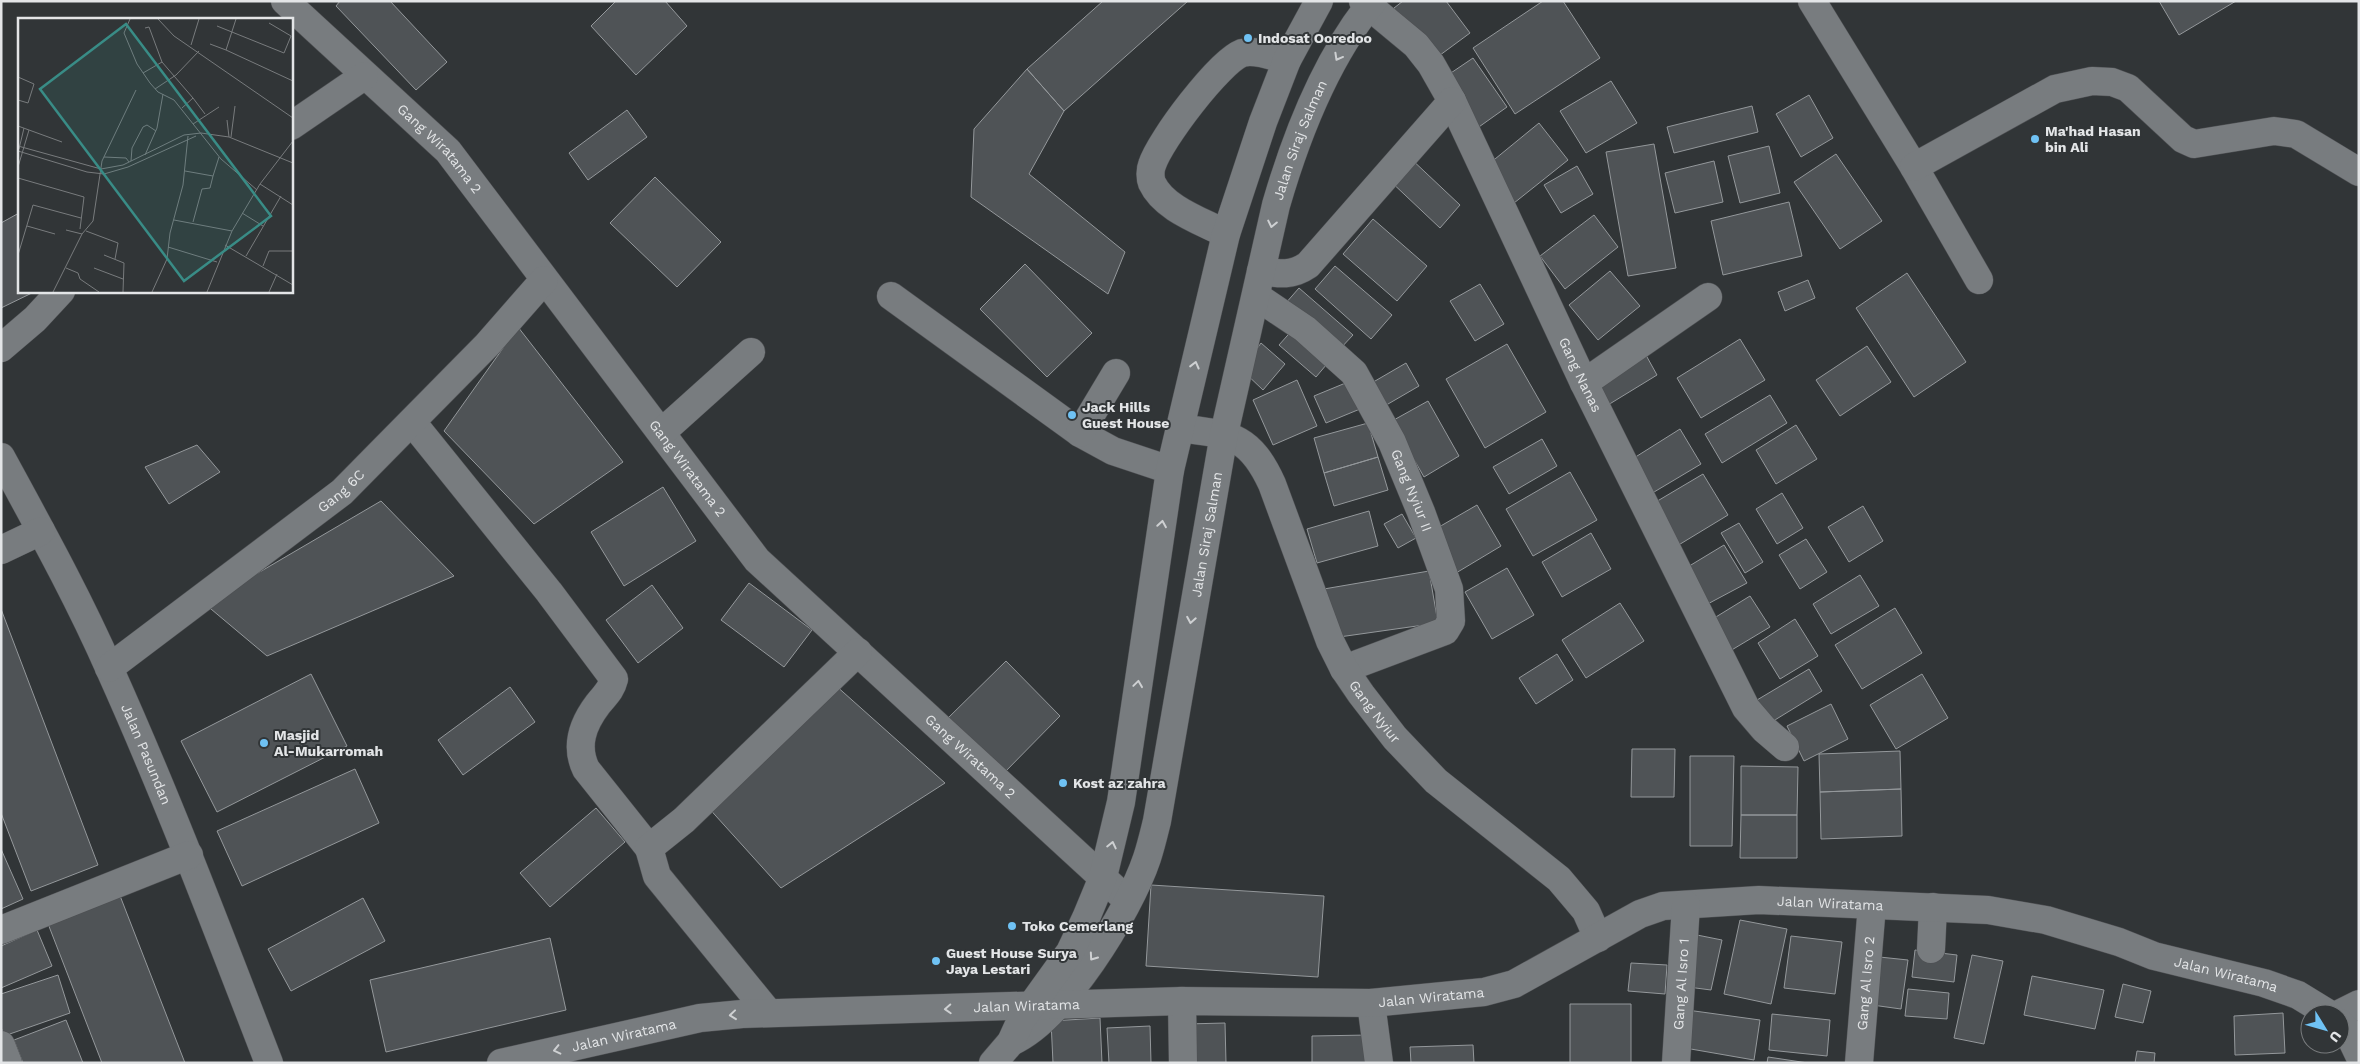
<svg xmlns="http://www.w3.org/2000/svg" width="2360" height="1064" viewBox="0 0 2360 1064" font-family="'Work Sans',sans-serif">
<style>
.building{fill:#4f5356;stroke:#94989b}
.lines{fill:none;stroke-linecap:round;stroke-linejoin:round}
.minor-casing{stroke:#4e5053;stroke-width:29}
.minor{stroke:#787c7f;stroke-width:28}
.oneway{stroke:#ced0d2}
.poi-dot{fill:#6fc2f4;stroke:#313537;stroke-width:2}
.labels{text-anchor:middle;stroke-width:4;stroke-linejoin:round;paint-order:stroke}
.poi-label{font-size:14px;font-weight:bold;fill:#e3e5e7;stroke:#313537;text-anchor:start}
.street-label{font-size:14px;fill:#e3e5e7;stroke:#313537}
.inset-road{fill:none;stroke:#787b7d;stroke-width:1}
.view{fill:#398c86;fill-opacity:0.15;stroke:#398c86;stroke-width:2.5}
.inset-edge{fill:none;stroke:#e3e5e7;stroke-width:2.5}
</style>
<rect width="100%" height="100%" fill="#313537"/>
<path class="building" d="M340 1H390L447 62 416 90 336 6Z
M616 1H665L687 26 636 75 591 26Z
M1103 1H1188L1064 111 1027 69Z
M1403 1H1446L1470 33 1432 61 1394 8Z
M1543 1H1563L1600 58 1515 114 1473 48Z
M2159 1H2236L2179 35Z
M1473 58 1507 107 1476 129 1442 79Z
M1027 69 1064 111 1029 174 1125 252 1108 294 971 197 974 129Z
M1611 81 1637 123 1586 153 1560 111Z
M1809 95 1833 138 1801 157 1776 114Z
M1752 106 1758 132 1674 153 1667 127Z
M627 110 647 137 588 180 569 153Z
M1539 123 1568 160 1509 207 1484 168Z
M1654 144 1676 268 1628 276 1606 152Z
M1769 146 1780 193 1740 203 1728 156Z
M1836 154 1882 221 1840 249 1794 182Z
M1408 156 1460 205 1440 228 1387 178Z
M1714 161 1723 202 1675 213 1665 173Z
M1577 166 1593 194 1561 213 1544 185Z
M655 177 721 242 677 287 610 223Z
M1789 202 1802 256 1723 275 1711 221Z
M19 213V291H36L1 308V223Z
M1594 215 1618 247 1565 289 1540 256Z
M1373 219 1427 266 1397 301 1343 254Z
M1025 264 1092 333 1047 377 980 309Z
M1335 266 1392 315 1371 339 1315 289Z
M1610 271 1640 306 1598 340 1569 305Z
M1907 273 1966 362 1914 397 1856 308Z
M1808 280 1815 298 1785 311 1778 292Z
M1480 284 1504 324 1475 341 1450 301Z
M1299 288 1353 335 1339 350 1285 304Z
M518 327 623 462 534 524 444 431Z
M1295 327 1332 358 1316 377 1279 345Z
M1740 339 1765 380 1701 418 1677 378Z
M1261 343 1285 364 1263 390 1242 370Z
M1507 344 1546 412 1485 448 1446 379Z
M1867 346 1891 382 1840 416 1816 380Z
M1642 348 1657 375 1603 408 1588 384Z
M1406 363 1419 386 1376 411 1363 388Z
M1297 380 1317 426 1273 445 1253 400Z
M1348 382 1360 409 1326 423 1314 396Z
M1770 395 1787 423 1722 463 1705 434Z
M1428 401 1459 456 1424 477 1392 421Z
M1368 423 1378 457 1324 473 1314 438Z
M1796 425 1817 459 1776 484 1756 450Z
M1680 429 1701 464 1644 498 1626 463Z
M1542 439 1557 466 1509 494 1493 467Z
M197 445 220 472 169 504 145 467Z
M1378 457 1388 490 1334 506 1324 473Z
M1570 472 1597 520 1533 556 1506 509Z
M1703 474 1728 515 1672 549 1649 506Z
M663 487 696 541 624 586 591 532Z
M1782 493 1803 528 1777 544 1756 509Z
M381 501 454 576 267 656 205 604Z
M1477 505 1501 546 1456 573 1432 531Z
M1863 506 1883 541 1849 562 1828 527Z
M1369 511 1378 546 1317 563 1307 529Z
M1402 514 1416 538 1398 548 1384 524Z
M1739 523 1763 562 1745 573 1721 533Z
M1591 533 1611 569 1562 597 1542 562Z
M1806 539 1827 572 1800 589 1779 555Z
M1724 545 1747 583 1702 607 1681 571Z
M1507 568 1534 615 1492 639 1465 592Z
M1429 571 1438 623 1332 638 1318 590Z
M1860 575 1879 606 1831 634 1813 604Z
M749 583 812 630 784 667 721 620Z
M652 585 683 628 638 663 606 620Z
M1750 596 1770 627 1730 651 1711 620Z
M1620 603 1644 641 1586 678 1562 640Z
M1895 608 1922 653 1862 689 1835 645Z
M1 609 98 865 31 891 1 813Z
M1795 619 1818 656 1780 679 1758 643Z
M1557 654 1573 680 1536 704 1519 678Z
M1006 661 1060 716 1001 776 946 720Z
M1809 669 1822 691 1770 723 1757 700Z
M311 674 347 746 217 812 181 741Z
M1922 674 1948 718 1896 749 1870 705Z
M834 684 945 783 781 888 706 805Z
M510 687 535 722 463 775 438 740Z
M1831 704 1848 739 1804 761 1787 726Z
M1632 749H1675L1674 797H1631Z
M1900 751 1901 789 1820 792 1819 754Z
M1690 756H1734L1732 846H1690Z
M1741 766 1798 767 1797 815H1741Z
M355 769 379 823 242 886 217 831Z
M1901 789 1902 836 1821 839 1820 792Z
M596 808 625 842 550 907 520 873Z
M1741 815H1797V858H1740Z
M1 849 23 899 1 909Z
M1151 885 1324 896 1318 977 1146 966Z
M117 888 185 1063H102L45 916Z
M363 898 385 941 291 991 268 949Z
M1740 920 1787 929 1771 1004 1724 994Z
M37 930 52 966 1 988V946Z
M1692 934 1722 940 1711 990 1688 987Z
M1791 936 1842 942 1835 994 1784 988Z
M550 938 566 1010 386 1052 370 980Z
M1915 950 1957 955 1954 982 1912 977Z
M1972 955 2003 961 1984 1044 1954 1038Z
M1870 956 1908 960 1901 1009 1865 1004Z
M1631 963 1667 965 1665 994 1628 991Z
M58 975 70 1013 4 1036 1 1027V994Z
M2032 976 2104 990 2095 1029 2024 1015Z
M2123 984 2151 991 2143 1023 2115 1017Z
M1908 989 1949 993 1947 1019 1905 1016Z
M1570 1004H1631V1063H1570Z
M1687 1010 1760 1020 1754 1060 1685 1048Z
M2283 1013 2285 1053 2235 1055 2234 1016Z
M1772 1014 1830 1020 1827 1056 1769 1050Z
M1100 1018 1102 1063H1053L1051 1021Z
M66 1020 83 1063H23L14 1040Z
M1225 1023 1226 1063H1187L1186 1024Z
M1150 1026 1151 1063H1109L1107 1028Z
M1369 1035V1063H1312V1036Z
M1473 1045 1474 1063H1411L1410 1047Z
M2137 1051 2155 1053 2154 1063H2135Z
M1768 1057 1808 1063H1767Z"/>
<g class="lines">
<defs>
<g id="minor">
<path id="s1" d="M285 1 448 151 757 560 1127 900"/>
<path id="s2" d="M1363 1 1416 45 1431 64 1452 101 1584 383 1746 708 1764 729 1785 747"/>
<path d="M1812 1 1914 167 1979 280"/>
<path d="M291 126 364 76"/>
<path d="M1914 167 2055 89 2092 81 2112 82 2128 88 2183 139 2194 144 2274 131 2296 134 2359 172"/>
<path d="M1226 234C1202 221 1164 209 1152 183 1150 178 1150 170 1152 165 1160 140 1219 62 1242 53 1256 49 1274 57 1287 60"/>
<path d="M1261 271C1280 274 1292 276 1308 265L1452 101"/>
<path d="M891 296 1080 433 1113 451 1170 470"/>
<path id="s3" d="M1256 296 1305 329 1354 373 1392 442 1421 512 1449 589 1451 621 1445 631 1344 669"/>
<path d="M1 348 35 319 61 291"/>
<path d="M1584 383 1708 297"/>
<path d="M412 422 549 592 614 679C611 691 605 695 598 704 582 725 575 746 586 769L649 848"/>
<path id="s4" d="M1179 428C1230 435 1249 434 1272 484L1330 641 1344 669 1361 694 1395 738 1436 781 1559 879 1586 911 1598 938"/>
<path d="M662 432 751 352"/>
<path d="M1080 433 1116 373"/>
<path id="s5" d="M1 457C39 527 78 597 110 670 168 799 218 931 269 1063"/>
<path d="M1 550 41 531"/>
<path id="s6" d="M109 668 342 492 487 345 544 280"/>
<path d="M1 930 189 855"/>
<path d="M1931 949 1933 907"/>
<path d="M1182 1001 1183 1063"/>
<path d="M1371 1003 1379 1063"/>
<path d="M768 1012 657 876 649 848 684 820 858 652"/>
<path d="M2339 1014 2359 1004"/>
<path d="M2340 1023 2347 1030 2359 1055"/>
<path id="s7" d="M1011 1042C1063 1019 1129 912 1147 858 1151 846 1154 833 1157 821L1224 434 1276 205C1296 136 1327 57 1373 1"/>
<path d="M1 1045 8 1063"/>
<path id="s8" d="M501 1063 700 1018 742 1014 1182 1001 1371 1003 1484 992 1514 984 1640 914 1663 906 1759 900 1988 910 2046 920 2119 942 2154 956 2264 983 2298 995 2329 1014"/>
<path d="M993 1063 1011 1042 1021 1020 1070 952 1086 918 1103 877 1121 802 1170 470 1226 234 1263 122 1287 60 1319 1"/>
<path id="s9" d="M1676 1063 1686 905"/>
<path id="s10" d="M1859 1063 1872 905"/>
</g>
</defs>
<use href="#minor" class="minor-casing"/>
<use href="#minor" class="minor"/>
</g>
<defs><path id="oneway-chevron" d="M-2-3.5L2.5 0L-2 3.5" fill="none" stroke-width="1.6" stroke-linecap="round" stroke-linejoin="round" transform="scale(1.25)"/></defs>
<g class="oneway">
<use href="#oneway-chevron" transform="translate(1338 57) rotate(119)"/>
<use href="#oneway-chevron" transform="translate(1272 224) rotate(102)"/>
<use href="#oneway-chevron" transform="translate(1195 365) rotate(-76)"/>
<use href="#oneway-chevron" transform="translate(1162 524) rotate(-81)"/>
<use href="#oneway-chevron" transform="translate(1191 620) rotate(100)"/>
<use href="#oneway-chevron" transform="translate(1138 684) rotate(-82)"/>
<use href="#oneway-chevron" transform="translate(1112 845) rotate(-77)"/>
<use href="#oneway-chevron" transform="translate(1093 957) rotate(125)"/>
<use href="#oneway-chevron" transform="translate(948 1009) rotate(177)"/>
<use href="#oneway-chevron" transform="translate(733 1015) rotate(174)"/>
<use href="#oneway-chevron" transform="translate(557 1050) rotate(167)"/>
</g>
<g class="poi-dot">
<circle cx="1248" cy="38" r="5"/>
<circle cx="2035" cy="139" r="5"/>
<circle cx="1072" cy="415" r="5"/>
<circle cx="264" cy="743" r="5"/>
<circle cx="1063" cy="783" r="5"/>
<circle cx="1012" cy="926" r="5"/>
<circle cx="936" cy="961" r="5"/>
</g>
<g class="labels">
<g class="poi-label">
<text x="1258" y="43">Indosat Ooredoo</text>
<text x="2045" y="136">Ma'had Hasan<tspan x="2045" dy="16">bin Ali</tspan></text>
<text x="1082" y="412">Jack Hills<tspan x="1082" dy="16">Guest House</tspan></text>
<text x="274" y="740">Masjid<tspan x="274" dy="16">Al-Mukarromah</tspan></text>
<text x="1073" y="788">Kost az zahra</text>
<text x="1022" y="931">Toko Cemerlang</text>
<text x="946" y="958">Guest House Surya<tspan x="946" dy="16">Jaya Lestari</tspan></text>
</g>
<g class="street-label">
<text dy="5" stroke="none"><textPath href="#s7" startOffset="968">Jalan Siraj Salman</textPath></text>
<text dy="5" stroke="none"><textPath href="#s1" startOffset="214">Gang Wiratama 2</textPath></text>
<text dy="5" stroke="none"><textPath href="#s2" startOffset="438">Gang Nanas</textPath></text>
<text dy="5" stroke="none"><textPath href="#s1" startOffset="619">Gang Wiratama 2</textPath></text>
<text dy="5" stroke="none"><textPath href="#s6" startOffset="292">Gang 6C</textPath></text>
<text dy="5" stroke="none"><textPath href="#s3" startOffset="256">Gang Nyiur II</textPath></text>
<text dy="5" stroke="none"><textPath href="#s7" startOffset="562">Jalan Siraj Salman</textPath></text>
<text dy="5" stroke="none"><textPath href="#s4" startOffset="368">Gang Nyiur</textPath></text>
<text dy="5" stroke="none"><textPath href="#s5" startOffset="331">Jalan Pasundan</textPath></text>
<text dy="5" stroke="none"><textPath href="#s1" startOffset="1024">Gang Wiratama 2</textPath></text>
<text dy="5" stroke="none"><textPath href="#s8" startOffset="1356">Jalan Wiratama</textPath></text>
<text dy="5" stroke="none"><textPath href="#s8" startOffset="1761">Jalan Wiratama</textPath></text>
<text dy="5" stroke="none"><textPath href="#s9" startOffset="79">Gang Al Isro 1</textPath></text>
<text dy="5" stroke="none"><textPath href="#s10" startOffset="80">Gang Al Isro 2</textPath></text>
<text dy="5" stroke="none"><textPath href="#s8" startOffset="936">Jalan Wiratama</textPath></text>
<text dy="5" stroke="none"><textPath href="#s8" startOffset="531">Jalan Wiratama</textPath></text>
<text dy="5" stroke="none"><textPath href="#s8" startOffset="126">Jalan Wiratama</textPath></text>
</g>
</g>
<g transform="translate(18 18)">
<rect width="275" height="275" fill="#313537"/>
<path class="inset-road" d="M112 1 106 15 119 46 132 65 140 74 156 82 203 141 239 172M140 1 156 18 275 100M218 1 208 32 275 63M199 8 266 35 273 18 251 5M127 10 131 9 144 44 175 80 164 90M192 26 208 32M173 27 181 1M125 55 144 44M0 59 16 66 10 85 0 82M137 71 158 57 181 33M175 80 187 96M209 102 211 119M175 106 201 89M0 108 44 124M213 119 217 88M0 128 83 151 105 147 166 117 183 115 211 119 275 145M1 131 6 110M0 133 69 154 86 156 110 149 178 118M127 137 139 110 145 76M86 139 108 140 111 144M113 143 114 130 125 109 129 107 138 113M0 149 11 112M167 153 195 158 201 139M0 160 66 179 62 211M242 166 275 187M224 195 245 208M156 202 214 213M175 204 184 171 192 170 195 158M9 208 37 216M48 212 64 216M68 213 100 225 97 241M207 227 275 267M150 229 199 244M0 237 15 187 63 200M86 237 106 245 105 274M228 238 263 178M245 248 251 233H275M48 250 60 255 62 261 81 274M76 250 105 261M35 274 64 216 75 203 84 143 118 72M134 274 149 241 152 215 165 167 170 118M189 274 214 213 242 166 275 123M251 274 259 256"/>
<path class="view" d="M108 6 253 198 166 263 22 71Z"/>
<rect width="275" height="275" class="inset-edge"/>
</g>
<rect width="2360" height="1064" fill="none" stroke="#e3e5e7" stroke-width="5"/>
<g transform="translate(2325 1029) rotate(127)"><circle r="24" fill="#313537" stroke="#787b7d"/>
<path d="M0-4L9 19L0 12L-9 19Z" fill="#6fc2f4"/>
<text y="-8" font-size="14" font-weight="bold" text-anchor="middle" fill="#e3e5e7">U</text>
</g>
</svg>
